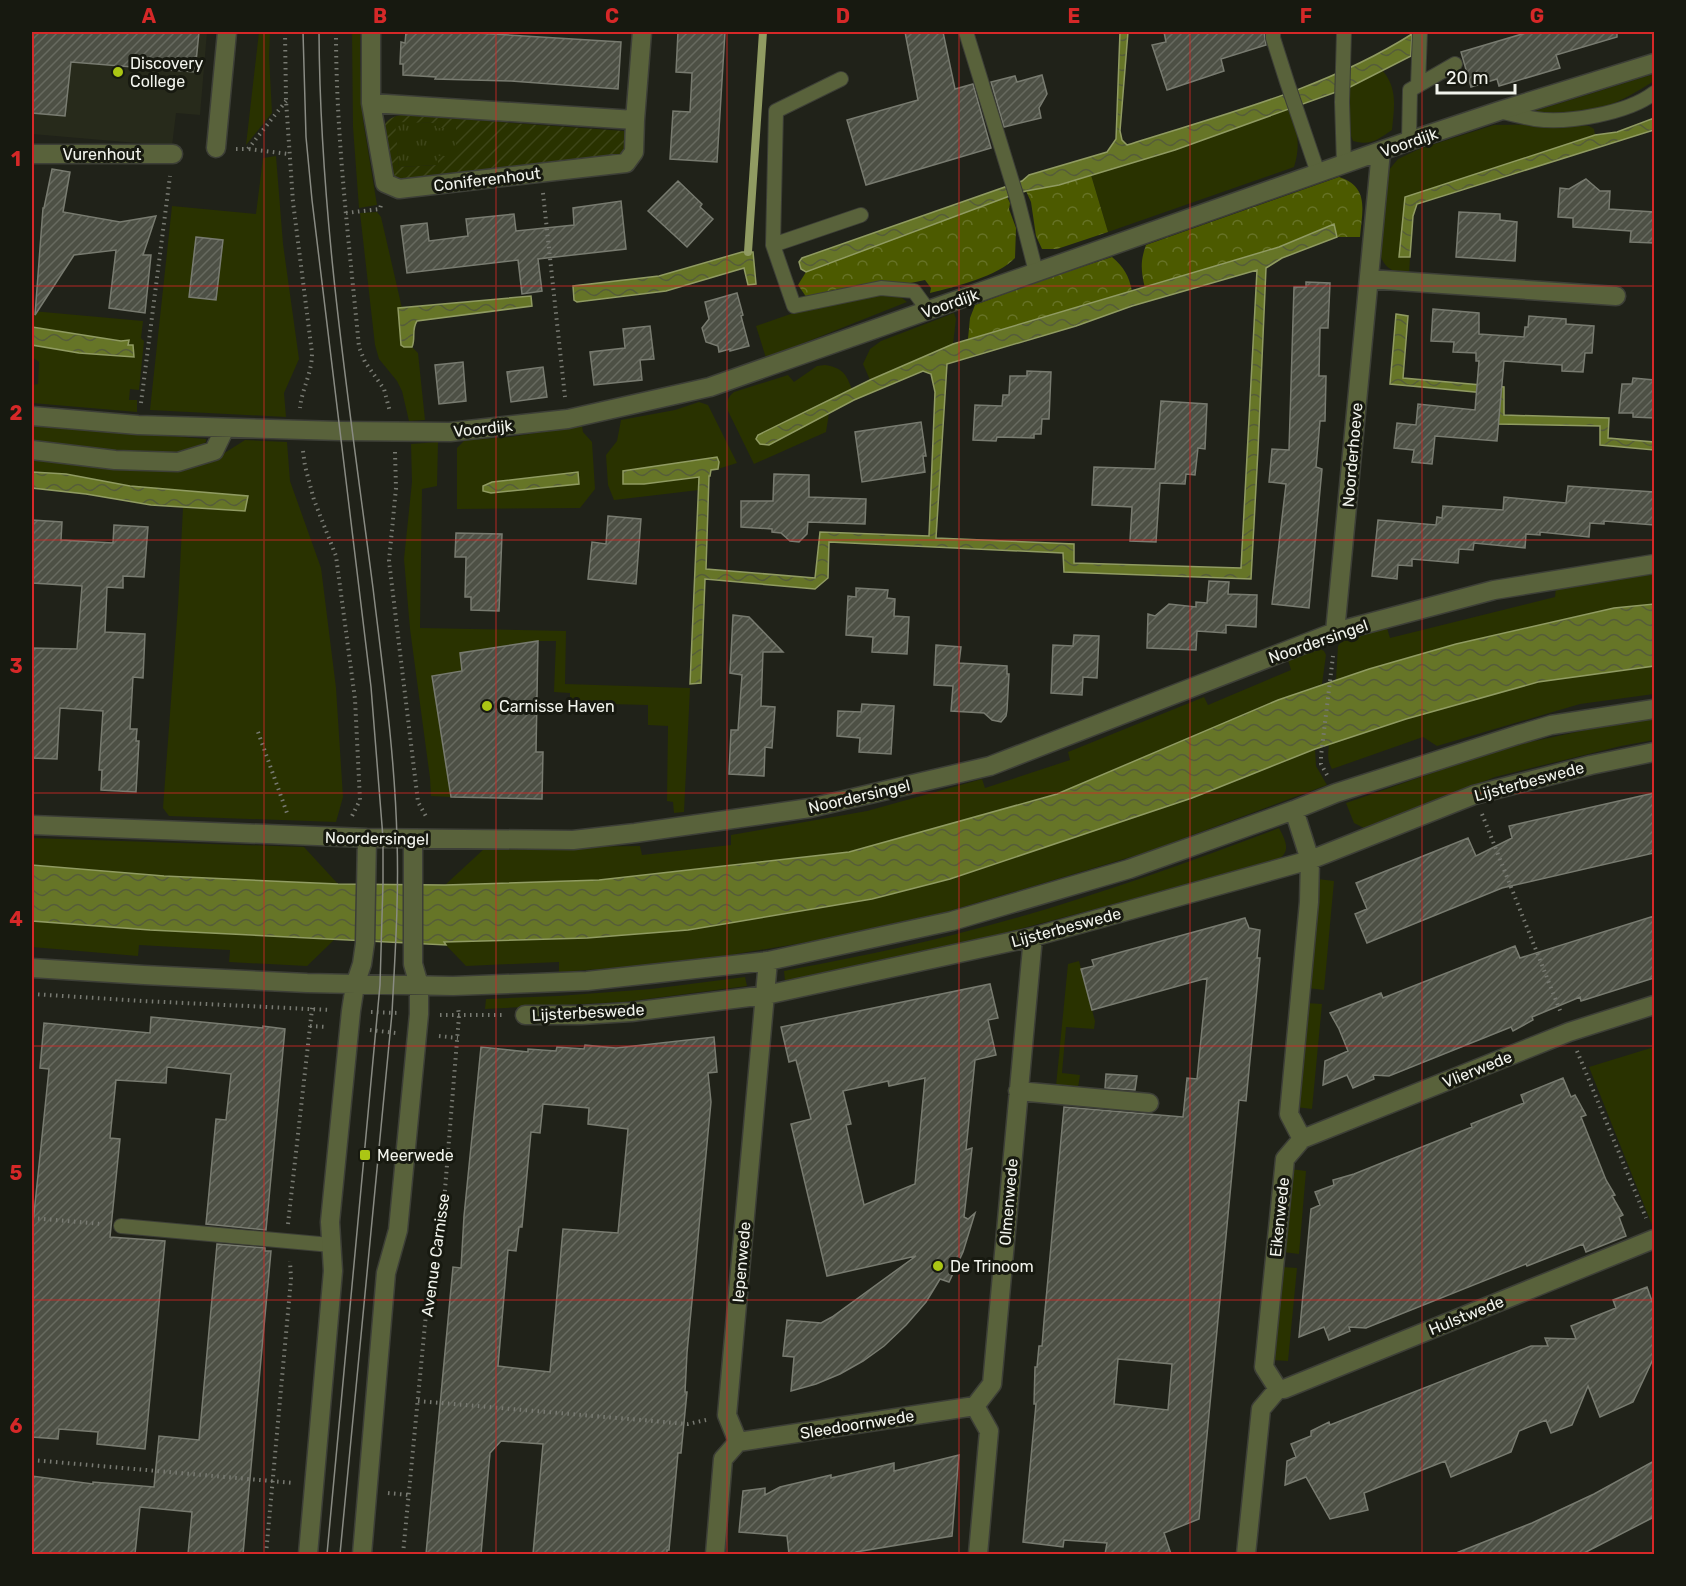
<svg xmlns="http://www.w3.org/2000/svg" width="1686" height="1586" viewBox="0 0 1686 1586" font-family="Rubik,sans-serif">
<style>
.built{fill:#272a1b}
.grass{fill:#293200;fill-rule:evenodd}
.forest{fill:url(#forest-crowns)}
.park{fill:url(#park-tufts)}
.garden{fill:url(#garden-furrows);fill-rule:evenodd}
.water{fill:url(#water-waves);stroke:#909b62;stroke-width:1.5;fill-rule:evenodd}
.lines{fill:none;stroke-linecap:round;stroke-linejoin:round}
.stream{stroke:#909b62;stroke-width:8}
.building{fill:url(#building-hatch);stroke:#787b70;stroke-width:1.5;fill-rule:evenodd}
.lane-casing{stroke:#3d3f37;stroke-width:16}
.street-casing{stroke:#3d3f37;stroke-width:21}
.path{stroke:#787a72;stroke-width:4;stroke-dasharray:1.5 4.5;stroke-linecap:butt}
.lane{stroke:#59623b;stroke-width:14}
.street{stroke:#59623b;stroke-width:18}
.tram{stroke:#898b83;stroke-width:1.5}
.grid{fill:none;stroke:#d62828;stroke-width:1.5;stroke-opacity:0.55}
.poi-dot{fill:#abc614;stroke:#171910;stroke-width:2}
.labels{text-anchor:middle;stroke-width:6;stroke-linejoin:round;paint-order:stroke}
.poi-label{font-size:16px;fill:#f2f4ed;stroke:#171910;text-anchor:start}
.street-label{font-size:16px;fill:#f2f4ed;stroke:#171910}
.neatline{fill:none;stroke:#d62828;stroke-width:2}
.grid-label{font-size:20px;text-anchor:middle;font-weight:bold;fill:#d62828}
</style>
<defs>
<pattern id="forest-crowns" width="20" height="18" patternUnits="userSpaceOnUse" patternTransform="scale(1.5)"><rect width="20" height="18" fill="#4c5a00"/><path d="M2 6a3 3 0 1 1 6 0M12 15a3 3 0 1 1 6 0" fill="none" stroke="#667226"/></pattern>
<pattern id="park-tufts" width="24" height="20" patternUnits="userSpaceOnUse" patternTransform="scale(1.5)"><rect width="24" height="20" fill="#293200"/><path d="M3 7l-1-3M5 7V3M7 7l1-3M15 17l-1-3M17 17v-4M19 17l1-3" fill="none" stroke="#3e4619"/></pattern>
<pattern id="garden-furrows" width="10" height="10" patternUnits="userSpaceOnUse" patternTransform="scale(1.5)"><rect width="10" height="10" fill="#293200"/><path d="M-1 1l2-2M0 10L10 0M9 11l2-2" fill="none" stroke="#3e4619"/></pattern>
<pattern id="water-waves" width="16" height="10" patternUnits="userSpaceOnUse" patternTransform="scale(1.5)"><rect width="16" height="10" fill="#667527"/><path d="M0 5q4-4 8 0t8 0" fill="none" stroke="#565d39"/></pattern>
<pattern id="building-hatch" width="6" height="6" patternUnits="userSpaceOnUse" patternTransform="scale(1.5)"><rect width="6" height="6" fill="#4d5045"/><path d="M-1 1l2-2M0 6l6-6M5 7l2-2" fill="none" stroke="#676a60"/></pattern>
</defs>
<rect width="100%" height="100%" fill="#202219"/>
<path class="built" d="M32 32H207L200 115 176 113 172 146 32 134Z"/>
<path class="grass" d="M259 32H270L269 56 272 113 246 145Z
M352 32H360V63L363 120 377 205 359 208 353 127Z
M1383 71C1398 89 1394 108 1392 130 1377 140 1371 146 1353 141L1348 129 1350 87Z
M1654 74V81C1638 91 1622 101 1604 107 1583 113 1559 114 1538 116L1535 111Z
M1291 108C1297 129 1301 146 1294 167L1108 232 1091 175 1175 150Z
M1561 124 1589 126 1594 129 1595 135 1405 197 1400 257H1410L1409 274C1395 273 1384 269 1380 254L1388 171 1398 159 1419 149 1494 125Z
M276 156 283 244 299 359 284 393 286 417 150 410 172 206 256 214 263 158Z
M377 212 381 217 402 308H398L409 347H412L418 353 425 420 409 421 402 391 397 381 379 359 375 345 360 213Z
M887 293 901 297 907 302 766 358 756 326 819 304Z
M32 311 143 321 141 338 144 341 139 390 130 389 129 400H137V412L32 403V385L38 384 39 362 32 357V345L79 353 134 357 133 345H128V340L121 341 32 327Z
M954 313 956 319 953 344 870 380 863 364 870 349 881 341Z
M825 365C843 368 846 374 852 389L758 435 769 445 829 413 826 432 754 464 728 411C726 402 727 398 734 392L788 375 794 382 817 366Z
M699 402 708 405 737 463 718 469 719 462 695 459 662 467 623 472 624 484H644L699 476V490L614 500 608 485 606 455 617 441 621 420 675 410Z
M32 425 206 439V442L193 450 168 455 32 445Z
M582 426 583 432 592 442 595 489 580 508 457 509V448L465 440 510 437ZM578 484 491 493 483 490Z
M245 440 287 442 290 481 321 568 336 688 343 797 336 822 169 816 163 808 178 606 183 508 245 511 185 492 130 486 66 474 32 472V459L183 468 207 464Z
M438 442 437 486 422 489 420 628 566 631 565 684 690 688 684 812 674 813 673 802 667 801 668 726 648 725V705L570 703V693L554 692 556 641H538L460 653 462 671 433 676 451 797 431 796 430 778 410 629 404 559 412 482 411 444Z
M1654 571V604L1614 608 1456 644 1369 669 1336 680 1338 646 1342 641 1387 628 1390 638 1555 597 1556 587Z
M1318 648 1324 651 1326 655 1322 684 1278 700 1057 794 849 852 599 880 445 885 485 848 640 846 642 855 731 845V835L867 811 982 779 985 788 1070 760 1068 752 1204 697 1208 705 1291 670 1288 660Z
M1654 666V694L1580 704 1437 746 1423 737 1332 769C1327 760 1328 754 1329 744L1406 719 1538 682Z
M1654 719V740L1621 746 1495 777 1368 827 1364 828 1354 823 1346 803 1507 747 1600 727Z
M1315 749 1316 766 1327 785 1144 853 946 912 820 940 724 956 641 966 559 972V962L466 966 443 942 587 938 688 930 872 899 950 879 1192 798Z
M1279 828C1287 843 1292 854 1273 862L974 941 879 962 785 981 784 971C834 961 883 952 932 940 1050 912 1166 871 1279 828Z
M32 838 304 847 338 884 164 876 32 865Z
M1318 879 1334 881 1324 990 1308 988Z
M32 921 150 930 335 939 307 966 229 962 230 950 139 945 138 956 32 947Z
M1079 961 1095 1021 1094 1029 1066 1027 1062 1073 1080 1075 1078 1088 1056 1086 1068 964Z
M745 977 747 986 624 1002 485 1009 486 999 558 996 651 989Z
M1306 1003 1322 1004 1312 1109 1296 1107Z
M1654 1047V1224L1652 1225 1589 1067Z
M1290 1169 1306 1171 1299 1254 1283 1252Z
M1282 1267 1297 1268 1288 1361 1272 1360Z"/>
<path class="forest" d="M1091 175 1108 232 1057 249H1042L1036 236 1031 202 1026 191 1059 185Z
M1339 177C1370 187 1362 211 1360 237H1337L1334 224 1279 247 1145 288C1141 272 1140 261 1146 245Z
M1007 197 1010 203 1009 209 1016 228 1015 258C998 276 955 287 930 293L931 288 925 280 906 284 886 282 807 298 798 285 806 272Z
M1112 257C1124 267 1129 276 1132 291L1033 321 968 339 970 318 975 305 1048 278Z"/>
<path class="park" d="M394 121 437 123V128H457L456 156 438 165 399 167Z"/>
<path class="garden" d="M401 115 624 131 627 139V149L620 155 406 180C399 178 393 177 390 170 387 163 381 130 385 124 389 118 395 116 401 115ZM395 122 436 123V128H456V156H438V165L399 167Z"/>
<path class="water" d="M1120 32H1128L1120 131 1122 140 1127 145C1224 114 1325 89 1412 34L1411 56 1350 87 1175 150 1059 185 1026 191 1007 197 806 272 801 269 799 262 802 258 1022 181 1029 175 1107 152 1116 139Z
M1654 118V130L1417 204 1413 216 1410 257H1399L1405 197 1595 135 1617 132Z
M1334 224 1337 237 1282 258 1266 268 1258 450 1251 579 1064 572 1063 553 829 542 828 578 815 589 705 579 701 683 690 684 699 477 644 484H623V471L717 457 719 462 718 469 711 470 710 476H709L706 569 815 578 820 532 929 536 935 392 931 374 923 371 854 400 769 445 760 444 756 439 758 435 870 380 953 344 1279 247ZM1257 270 1241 568 1074 563V544L936 538 947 364 1076 326 1132 306Z
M742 252H753L756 284 748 285 744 268 666 291 577 302 574 300 573 286 659 276Z
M531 296 532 306 417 321C411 330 416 338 412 347H404L401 345 398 308Z
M1396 314 1408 316 1403 378 1504 387V415L1609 418 1608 438 1654 442V450L1600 445V426L1496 424V394L1390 384Z
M32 327 121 341 129 340 128 345H133L134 357 79 353 32 345Z
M32 472 66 474 130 486 248 496 245 511 151 505 86 494 32 488Z
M578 472 579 484 491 493 483 491V486L492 482Z
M1654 604V666L1538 682 1406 719 1315 749 1192 798 950 879 872 899 688 930 587 938 444 942 446 945 150 930 32 921V865L164 876 338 884 445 885 599 880 849 852 1057 794 1278 700 1369 669 1456 644 1614 608Z"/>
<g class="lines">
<path class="stream" d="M748 252 763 32"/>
</g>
<path class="building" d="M32 32H199L195 72 71 62 65 116 32 113Z
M406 32H460L621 42 618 89 511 81 435 79 436 77 403 75V64H400L401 42 405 43Z
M678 32H725L717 162 670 159 673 111 690 112 692 73 676 72Z
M905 32H943L955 89 973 84 991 148 866 185 847 120 918 100Z
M1164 32H1264L1266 45 1221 59 1224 71 1167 90 1152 45 1166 42Z
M1529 32H1617V37L1556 55 1560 68 1499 86 1497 79 1471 87 1461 52Z
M1042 75 1047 94 1039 108 1041 118 1004 127 991 82 1015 76 1017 82Z
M52 169 70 172 63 212 120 222 156 216 143 255H151L145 313 109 308 116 250 74 255 35 315 43 208H44Z
M1586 179 1600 191H1610L1609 209 1654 212V243L1630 242 1631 231 1573 227V218L1558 217 1560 188 1569 189Z
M678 181 702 204 700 207 713 219 687 247 648 211Z
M621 201 626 249 538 259 542 291 522 294 518 260 407 273 401 226 427 223 429 241 468 236 466 219 514 214 516 231 574 225 573 208Z
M1459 212 1500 214V220L1517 222 1515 261 1456 257Z
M196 237 223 240 216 300 189 297Z
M1306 282 1330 283 1328 328H1320L1319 376H1326L1325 421H1320L1316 467 1322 469 1309 608 1272 604 1286 484 1269 482 1272 449 1289 450 1294 287H1306Z
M737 293 743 315 741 316 749 346 730 351V349L719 352 718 346 706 342 702 328 709 319 705 302Z
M1433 309 1479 313V334L1524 337 1525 327H1528L1529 316 1566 319V324L1594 326 1592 353H1585L1583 372 1562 371V365L1504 361 1497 441 1435 436 1432 464 1412 462 1414 450 1394 448 1397 423 1416 425 1418 404 1475 410 1479 361H1476V353L1453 352 1454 342 1431 341Z
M650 326 654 359 640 360 642 380 594 385 590 352 625 348 623 329Z
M463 362 466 401 439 404 435 365Z
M543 367 547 397 511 402 507 372Z
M1027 371 1051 372 1049 419H1042L1041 434H1034V438L997 437 996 441 973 440 975 405 1002 406 1003 395H1009L1010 376H1027Z
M1633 378 1654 380V418L1633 417V413H1619L1622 384H1632Z
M1161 401 1207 404 1205 449 1198 448 1195 475 1186 474 1185 484 1160 483 1156 542 1130 541 1132 507 1092 505 1094 467 1155 469Z
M921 422 926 456H923L925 472 862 482 855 432Z
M774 474 809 475V497L866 499 865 524 808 522 807 534 799 542 790 541 781 533 772 532V529L741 527V501H773Z
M1568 486 1654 492V525L1604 521V524L1590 523 1589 537 1540 532V535L1526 534 1525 548 1474 543 1473 550 1459 549 1458 563 1412 559V566L1398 565 1397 579 1372 576 1378 520 1436 525 1437 517 1442 518 1443 506 1503 510 1504 497 1566 503Z
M608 516 641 519 636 584 588 579 592 542 606 544Z
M32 520 62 522 61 540 113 543 114 525 148 527 144 577 123 576V588L107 587 105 632 145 634 143 678 133 677 130 729H137L136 741H139L136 792 101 790 102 770H99L103 711 60 708 57 759 32 758V648L77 649 82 586 32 583Z
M456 533 502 534 499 611 471 610V597H465L466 557H455Z
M1209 581 1229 582 1228 594 1257 595 1256 627 1226 625V633L1197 631 1196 650 1147 648 1148 614 1155 616 1169 604 1196 607V602L1207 603Z
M856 588 888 590 887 598 895 599 894 616 909 617 907 654 872 652 873 637 846 635 848 596 856 597Z
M733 615 749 617 783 652H763L761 706 775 707 772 748 765 747 764 776 729 774 731 730H738L742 675 730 673Z
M1074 635 1099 636 1097 678 1083 677 1082 695 1051 693 1053 645 1073 646Z
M538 641 536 752H543L542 799 451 797 432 676 462 671 460 653Z
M936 645 961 647 959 663 1007 666V674H1009L1007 710 1006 716 1001 722 992 720 984 713 951 711 953 686 934 685Z
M862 704 894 706 891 754 859 752 860 738 837 736 838 711 861 712Z
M1654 793V853L1502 888 1367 943 1355 914 1367 909 1356 883 1468 838 1476 856 1512 838 1509 826Z
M1654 916V978L1581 1001 1580 997 1532 1017 1533 1020 1513 1031 1511 1027 1389 1076 1373 1075 1374 1079 1353 1088 1347 1075 1323 1085 1325 1061 1348 1051 1339 1029 1330 1013 1381 993 1383 998 1515 946 1520 958Z
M1245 918 1249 928 1260 930 1257 958H1260L1246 1101 1239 1100 1199 1519 1164 1533 1171 1554H1105L1107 1543 1064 1540 1063 1547 1023 1542 1036 1404H1034L1035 1367H1037L1039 1346H1042L1044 1321 1064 1107 1183 1117 1187 1078 1197 1079 1207 978 1092 1010 1081 969 1094 966 1092 960ZM1118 1359 1172 1364 1168 1410 1114 1404Z
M990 984 998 1018 988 1020 996 1055 975 1060 966 1150 972 1148 964 1217 968 1219 975 1213 963 1252 949 1282 940 1279 926 1302 906 1325 884 1346 863 1361 840 1374 816 1384 791 1391 794 1357 783 1356 787 1320 821 1323 832 1317 916 1256 827 1276 791 1124 811 1119 796 1060 789 1062 781 1027ZM925 1078 915 1184 864 1205 846 1125 851 1124 843 1091 888 1081 889 1086Z
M151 1017 263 1028V1026L285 1029 266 1230 206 1224 216 1119 226 1120 231 1074 167 1067 166 1083 116 1080 110 1138 120 1139 110 1237 165 1241 145 1449 97 1444 98 1432 59 1429 58 1439 32 1437V1233L49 1069 40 1068 44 1023 150 1033Z
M714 1037 717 1072 708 1073 711 1102 687 1353 685 1392H687L681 1453H678L669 1550H667V1554H533L543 1444 501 1441 490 1453 481 1554H426L453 1267 461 1268 464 1216 481 1047 528 1052V1049L556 1051 557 1047 584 1049 585 1045 616 1048ZM543 1104 589 1108 588 1124 628 1129 618 1233 563 1229 550 1372 498 1366 508 1250 516 1251 519 1227H522L531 1132 540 1133Z
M1106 1074 1137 1076 1135 1090 1105 1088Z
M1563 1078 1571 1097 1575 1095 1586 1115 1581 1117 1606 1180 1615 1195 1612 1196 1623 1215 1619 1217 1626 1236 1586 1252 1583 1244 1527 1266 1526 1264 1366 1328 1349 1327 1350 1331 1329 1340 1324 1327 1299 1337 1311 1209 1320 1205 1315 1192 1334 1185 1333 1180 1354 1174 1472 1127 1471 1124 1524 1103 1521 1095Z
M217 1244 265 1248V1251H271L243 1554H188L192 1512 140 1507 135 1554H32V1476L93 1484V1482L154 1487 159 1436 199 1440Z
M1647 1287 1654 1307V1357L1633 1402 1600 1417 1588 1386 1572 1425 1551 1433 1546 1420 1519 1431 1511 1452 1451 1477 1445 1461 1364 1493 1368 1510 1330 1519 1306 1477 1285 1485 1287 1461 1296 1457 1291 1444 1311 1436V1431L1329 1422 1330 1425 1531 1346H1548L1545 1338 1576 1339 1571 1326 1616 1308 1613 1300Z
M959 1455 952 1536 856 1552V1554H789L787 1536 739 1532 743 1491 765 1488V1495L780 1487 831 1475V1478L894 1463V1471Z
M1654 1461V1517L1584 1553 1581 1554H1456V1553L1532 1523 1594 1494Z"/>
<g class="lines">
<defs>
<path id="lane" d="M966 32 1017 198 1036 272
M1273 32V38L1287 82 1318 173
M841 79 776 111 773 245 794 306 881 288 914 291 928 310
M1418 85 1420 32
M1499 111C1511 114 1523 117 1535 119 1567 124 1628 113 1654 93
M1409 141 1410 90 1455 64
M1344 164 1342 102 1344 32
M773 245 861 215
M121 1226 331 1245"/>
<path id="street" d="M371 32V103L385 183 399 189 626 163 634 152 635 120 642 32
M371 103 635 120
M216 148 227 32
M32 154H173
M1369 279 1616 296
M32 416 138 425 340 431 450 432 568 419 710 387 1409 141 1499 111 1654 63
M32 450 115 460 178 462 214 451 225 428
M1335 632 1381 151
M32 825 367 838 573 840 635 833 810 808 990 766 1335 632 1494 590 1654 564
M32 968 144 975 307 983 453 986 587 981 768 961 952 921 1129 869 1294 810 1336 793 1517 735 1551 725 1654 709
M525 1015H581L631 1012 766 995 1033 937 1310 860 1474 795 1591 765 1654 752
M1018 1091 1149 1103
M1302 1139 1569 1032 1654 1005
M1278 1389H1284L1654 1239
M975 1406 992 1384 1033 937
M975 1406 989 1431 978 1554
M738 1442 727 1415 768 961
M738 1442 975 1406
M308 1554 333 1271 330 1222 351 1011 355 985 362 964 365 943 367 838
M362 1554 386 1273 398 1230 419 1014V985L413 964V839
M715 1554 723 1459 738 1442
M1246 1554 1261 1409 1278 1389 1264 1367 1285 1159 1302 1139 1289 1114 1309 902 1310 860 1294 810"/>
</defs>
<use href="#lane" class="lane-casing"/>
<use href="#street" class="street-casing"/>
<path class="path" d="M285 32 286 100 293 202 312 353C312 374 302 388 300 408
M336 32C336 137 349 242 359 347L365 362 384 389 390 412
M236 149H248L286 101
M249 149 289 154
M543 193 565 397
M346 213 380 209 381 205
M141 403 170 176
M303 451 305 466 314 500 336 556 355 699 360 800 352 816
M395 452 396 488 389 561 418 802 427 818
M258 732 287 813
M1327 775 1321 764V756L1333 656
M1482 814 1561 1013
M32 994 143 1001 330 1010
M371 1012 399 1013
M440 1015H504
M310 1026 327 1027
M370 1030 396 1033
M439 1036 458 1038
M1577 1051 1646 1218
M32 1218 102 1224
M288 1224 312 1009 313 1005
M418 1401 688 1424 706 1420
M32 1460 294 1483
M388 1493 408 1495
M266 1554 291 1279 290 1261
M403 1554 430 1272 441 1239 459 1016 458 1007"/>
<use href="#lane" class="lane"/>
<use href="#street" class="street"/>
<path class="tram" d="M303 32 306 137 312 200 371 687 383 838V883L380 985 327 1554
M319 32C320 218 349 403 373 588 383 672 395 755 397 840 399 897 395 955 392 1013L340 1554"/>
</g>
<path class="grid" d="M264 32V1554M496 32V1554M727 32V1554M959 32V1554M1190 32V1554M1422 32V1554M32 286H1654M32 540H1654M32 793H1654M32 1046H1654M32 1300H1654"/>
<g class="poi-dot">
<circle cx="118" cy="72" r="6"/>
<circle cx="487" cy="706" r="6"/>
<rect x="359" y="1149" width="12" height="12" rx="3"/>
<circle cx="938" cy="1266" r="6"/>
</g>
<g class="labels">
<g class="poi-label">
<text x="130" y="69">Discovery<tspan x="130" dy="18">College</tspan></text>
<text x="499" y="712">Carnisse Haven</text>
<text x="377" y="1161">Meerwede</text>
<text x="950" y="1272">De Trinoom</text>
</g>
<g class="street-label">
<text transform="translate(1409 142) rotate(-19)" y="6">Voordijk</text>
<text x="102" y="160">Vurenhout</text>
<text transform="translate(487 179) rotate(-7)" y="6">Coniferenhout</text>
<text transform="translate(950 303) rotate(-19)" y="6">Voordijk</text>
<text transform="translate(483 428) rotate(-6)" y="6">Voordijk</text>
<text transform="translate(1352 455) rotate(-85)" y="6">Noorderhoeve</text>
<text transform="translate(1318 641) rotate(-19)" y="6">Noordersingel</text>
<text transform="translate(1529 781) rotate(-15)" y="6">Lijsterbeswede</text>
<text transform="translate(859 796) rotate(-13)" y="6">Noordersingel</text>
<text transform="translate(377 838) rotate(1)" y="6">Noordersingel</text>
<text transform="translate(1066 927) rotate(-15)" y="6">Lijsterbeswede</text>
<text transform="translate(588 1012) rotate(-3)" y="6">Lijsterbeswede</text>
<text transform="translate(1477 1069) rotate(-22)" y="6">Vlierwede</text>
<text transform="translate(1008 1202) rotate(-85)" y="6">Olmenwede</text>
<text transform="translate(1279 1217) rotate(-84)" y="6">Eikenwede</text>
<text transform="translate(435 1255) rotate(-82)" y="6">Avenue Carnisse</text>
<text transform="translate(741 1262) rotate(-85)" y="6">Iepenwede</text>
<text transform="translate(1466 1315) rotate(-22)" y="6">Hulstwede</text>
<text transform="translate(857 1424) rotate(-9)" y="6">Sleedoornwede</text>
</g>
</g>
<rect width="1686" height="1586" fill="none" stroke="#171910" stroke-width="66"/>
<path d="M1437 84v9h78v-9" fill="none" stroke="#f2f4ed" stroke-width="3"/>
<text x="1446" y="84" font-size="18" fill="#f2f4ed" stroke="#171910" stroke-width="4.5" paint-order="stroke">20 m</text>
<rect x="33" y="33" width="1620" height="1520" class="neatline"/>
<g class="grid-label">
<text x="149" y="23">A</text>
<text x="380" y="23">B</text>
<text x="612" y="23">C</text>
<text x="843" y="23">D</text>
<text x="1074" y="23">E</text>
<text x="1306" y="23">F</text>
<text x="1537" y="23">G</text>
<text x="16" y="166">1</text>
<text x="16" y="420">2</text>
<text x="16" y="673">3</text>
<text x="16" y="926">4</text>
<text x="16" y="1180">5</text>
<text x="16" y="1433">6</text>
</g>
</svg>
